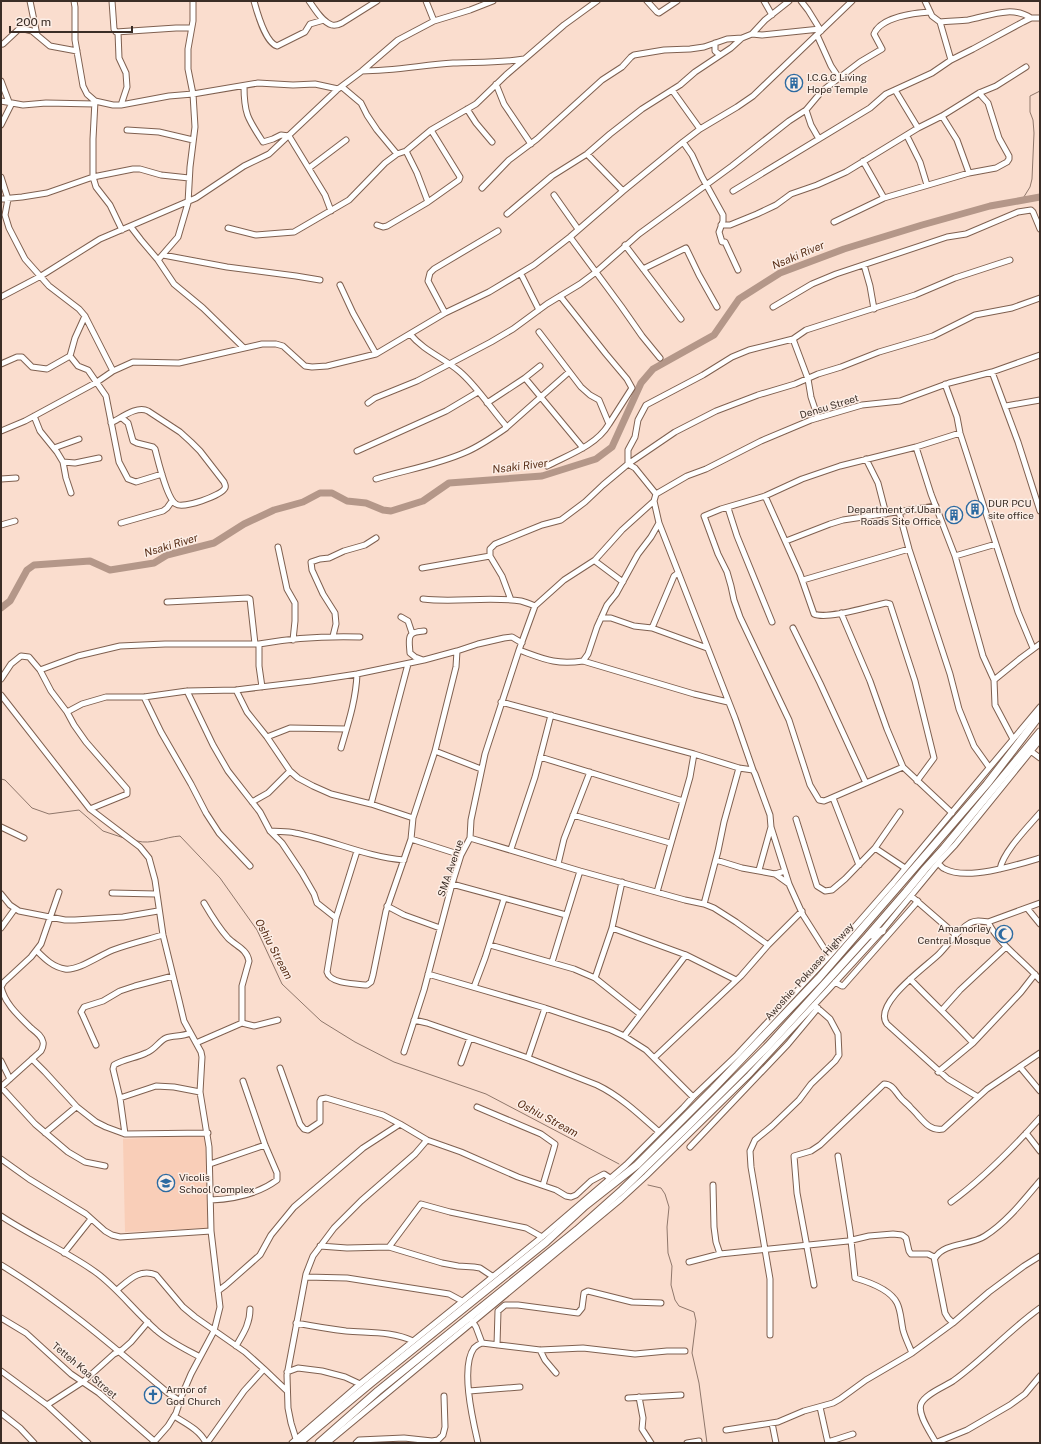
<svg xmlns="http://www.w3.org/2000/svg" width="1041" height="1444" viewBox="0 0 1041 1444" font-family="'Public Sans',sans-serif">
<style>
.built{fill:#f9ceb8}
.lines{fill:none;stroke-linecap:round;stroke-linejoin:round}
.stream{stroke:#8f776b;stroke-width:1}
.river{stroke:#b49789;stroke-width:7}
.minor-casing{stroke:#7f6050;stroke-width:7}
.major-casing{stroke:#7f6050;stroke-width:9}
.minor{stroke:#fff;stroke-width:5}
.major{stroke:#fff;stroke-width:7}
.labels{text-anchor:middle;stroke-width:3;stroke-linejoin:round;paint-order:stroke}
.poi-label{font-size:10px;fill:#3a2d26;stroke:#fceee6;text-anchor:start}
.street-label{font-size:10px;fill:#3a2d26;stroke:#fceee6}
.water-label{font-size:11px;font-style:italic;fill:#582e17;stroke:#fceee6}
</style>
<rect width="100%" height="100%" fill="#faddce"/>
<path class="built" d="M205 1135 209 1228 125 1232 123 1139Z"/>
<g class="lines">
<path class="stream" d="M1022 200 1030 187 1032 179 1034 133 1033 120 1030 112V96L1040 91
M1 779 5 780 32 808 49 814 79 810 103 831 124 838
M137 841C152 845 164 837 180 836L220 878 257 930 282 984 321 1021 355 1042 394 1062 486 1094 619 1164
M648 1185 661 1188 665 1194 669 1207 667 1227 668 1253 672 1266 671 1285 675 1300 679 1306 694 1312 696 1321 692 1353 699 1383 707 1443"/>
<path class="river" d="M1 608 10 601 27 570 34 565 90 561 110 570 154 563 167 555 214 543 244 524 274 510 303 502 320 493H332L347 501 366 503 383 510 391 511 423 501 449 483 542 476 596 459 612 447 641 383 653 369 714 335 739 299 780 273 844 249 922 225 990 206 1040 197"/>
<defs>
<path id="minor" d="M30 1 37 35
M74 1 75 7V40L83 86 87 94 95 101 113 105H121L169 96 193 94 258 83 293 85 315 84 338 89
M112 1 114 29 116 32 176 28H191
M254 1C257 12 265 42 277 46L305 32 310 24 324 20
M309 1C315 9 322 22 332 25 335 26 338 25 342 23L377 1
M426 1 434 21
M647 1 657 12 659 13 677 1
M764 1 772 15
M801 1 808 10 821 31
M925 1 932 16 940 22 951 60
M940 22C949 21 959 21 968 20 989 16 1012 5 1031 18
M118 32 119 58 126 73 127 87 121 105
M752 34 762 35 820 29
M817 35 831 66 839 78
M715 43V51L720 55
M3 44 19 29H24L32 31 50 46 77 51
M362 71C393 71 423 65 453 63 477 62 500 63 524 59
M1 81 9 102
M496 84 504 104 531 144
M244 86C244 114 248 119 263 142L273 139 281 135 289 136 325 195 331 211
M342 87 361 103 367 115 377 130 397 154
M672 90 700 129
M895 90 918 128
M1 101 12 103
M95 101 93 139V177L96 187 110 205 122 230
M467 109 476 123 492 142
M806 110 811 125 819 139
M942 116 957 140 969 173
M1 125 12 103 23 105 46 103 95 104
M127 130 159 132 193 140
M907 136 920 162 927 185
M683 142 692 155 702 177 723 215V221L719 232 722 242H725L738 270
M587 154 623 191
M863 161 884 198
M309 168 346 140
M1 177 8 199 5 215 9 228 25 259 49 286 79 309 85 316 113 371
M482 188 509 160 537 139 602 80 622 67 631 57 634 55 664 50 690 49 704 47 727 39 742 38
M733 191 870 108 886 94 932 73 951 60 973 49 1023 22 1031 18H1040
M554 195 578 229
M1 199 22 197 47 193 93 177 133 169H140L161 175 189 178
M428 202 459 180 460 177 431 130
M507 214 552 176 587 154 610 134 642 109 680 85 695 72 731 48 742 38 752 34 765 20 789 1
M834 222 884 198 969 173 996 168 1007 162 1009 159V156L999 138 988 103 979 93
M377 225 383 227 387 226 428 202 417 173 406 151
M721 225H730L757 214 776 205 791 194 817 185 846 172 918 128 942 116 979 93 996 86 1026 67
M131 227 141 240 158 260 174 284 203 308 243 347
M228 228 256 235 294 232 349 200 385 163 397 154 406 151 431 130 476 104 506 75 564 25 597 1
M570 237 621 306 642 336 660 358
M625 245 681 319
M163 255 227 267 296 276 320 280
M158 260 178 237 188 203 190 167 195 127 193 94 188 69V49L193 21V1
M864 265 870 286 874 309
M643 269 686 248 699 275 717 307
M521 274 539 310
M340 285 353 313 376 354
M560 296 606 354 627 379 632 388 609 424
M1 297 41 276 100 239 196 198 244 166 269 154 338 89 362 71 398 40 434 21 470 10 493 1
M773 307 812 284 836 274 947 237 966 234 1018 212 1031 210 1033 212 1040 229
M445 313 428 281 430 273 434 269 498 231
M85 316 75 338 70 356 78 366 88 370 106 396 119 462 128 479 136 482 162 474
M539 332 581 387 590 395 599 400 609 424C596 446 568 455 547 466
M410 334C424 351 442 357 459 371 477 386 491 409 507 427L569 372
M793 339 808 379 811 397 818 418
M1 364 17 357H22L32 367 47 369 70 356
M992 372 1018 442 1040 511
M525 378 583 448
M945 384 957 417 960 433 1018 612 1033 648
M368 403 375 398 417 381 491 342 513 329 547 304 580 284 596 272 639 234 732 166 789 121 806 110 822 91 860 62 882 49 874 34C881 17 914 13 930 12
M487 403 525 378 540 366
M1006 406 1040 400
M34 416 40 431 57 452 63 462 66 478 71 493
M111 423C121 418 137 405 148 411L180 432 191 442 200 451 224 482C225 485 226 486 225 488 221 496 183 509 176 504 167 499 158 460 155 449L153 447 137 443 133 441 128 423 122 418
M1 431 25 421 97 382 113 371 133 362 179 363 262 344H276L283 346 305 366 312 367 327 366 376 354 445 313 489 292 534 265 570 237 623 191 683 142 700 129 737 107 753 96 852 1
M916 447 931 494 955 556 983 656 994 680 995 705 1013 739
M54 448 79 439
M357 451 446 411 478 392
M866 459 878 483 886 514
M63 462 75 463 99 458
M628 464V450L635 437 638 420 646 405 703 375 732 357 749 350 793 339 806 330 915 295 955 278 1010 260
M628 464 675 432 716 411 758 395 795 384 818 374 841 367 879 352 933 336 975 315 1012 308 1040 298
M1 479 16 478
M376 479C405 470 437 465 466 452 480 446 493 437 506 428L505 425
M656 494 687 476 706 469 761 441 811 420 862 405 900 401 949 383 992 372 1040 355
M765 496 800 574 814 614C827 620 871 606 886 603L890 604 915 681 934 758 917 781
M728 508 737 536 772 622
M899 512 909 549 950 674 959 709 974 746 989 767
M121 523 163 511 167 508 172 501
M659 523 735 718 753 770 755 774 770 815 771 827 789 884 803 915 829 956
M1 525 15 521
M786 541 830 524 843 520 936 506
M278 547 287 589 295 603V621L293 640
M955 556 996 544
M422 568 490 556
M803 580 909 549
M623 582 595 561V560L622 530 654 501
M511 600 502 576 490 556V549L495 544 542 525 561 520 585 502 603 485 628 464 635 468 656 494
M167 602 248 598 250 599 255 644
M535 606 564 580 595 560
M841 613 870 681 887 729 903 767 952 813
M401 617 408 621 412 633
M601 618H611L634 626 652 628 707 648
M652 628 674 576 678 573
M793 628 820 683 866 783
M333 636 336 624 335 613 323 594 312 570 311 562 320 559 329 558 344 551 365 545 376 538
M259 644V666L262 687
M519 650C544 659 555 665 583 661L588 654 597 627 607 605 616 594 638 554 651 537 659 523 654 501 656 494
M423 660 415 657 410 653C409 638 406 632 424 631
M583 661 694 694 728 702
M40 670 78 656 120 646 165 644H259C292 638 326 636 360 637
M1 679 11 664 21 656 29 657 40 670 51 691 67 712 74 725 86 742 127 789V794L90 809
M994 680 1021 658 1040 644
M236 690 247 712 267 737 290 771 298 778 313 786 331 794 371 804 413 818
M187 691 213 745 228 771 260 812 270 831 282 843 302 873 314 894 317 903 336 918
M1 695 90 809 140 847 149 858 155 880 163 935 179 1000 184 1021 201 1052 202 1057 200 1092 209 1147 211 1231 220 1307 214 1331 191 1374 182 1395 176 1413 168 1426 153 1443
M144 697 161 732 191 784 206 813 219 833 250 866
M501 702 694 754 739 768 753 770
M67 712 82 704 106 697H144L187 691 236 690 311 681 357 674 424 660 457 651 478 644 504 638 512 637 522 643
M267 737 290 728 346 729
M341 748C348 724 356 700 357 674
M435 751 481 769
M1032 752 1040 758
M540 757 683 801
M903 767 829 799 824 801 819 800 810 785 789 720 740 617 734 600 731 586 727 572 718 554 704 516 721 509 765 496 802 479 840 466 916 447 960 433
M833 798 859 865
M252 802 268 793 290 771
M371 804 408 664
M573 815 670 843
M796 819 817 886 825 891 832 890 845 879 875 848 900 812
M1 827 24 838
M270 831C279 832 287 831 295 833 332 840 366 857 404 860
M470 838 580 871 685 900 704 904 714 908 736 922 768 945
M411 839 461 855
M875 848 905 868
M511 849 535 777 551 715
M357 851 336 918 327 972C330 984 356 984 367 985L371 982 373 975 386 911 411 839 413 818 435 751 456 667 457 651
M716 860 742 868 775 874 785 871
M938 863C940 865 942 868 945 869 967 881 1017 865 1040 858
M558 864 564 839 590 772
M1000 869C1003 852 1028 827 1040 813
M759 870 771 827
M775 874 789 884
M452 884 566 915
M657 892 690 777 694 754
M112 893 156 894
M1 894 10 905 19 911 65 920H75L123 917 158 911
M911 896 956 935
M204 903C211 915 218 927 228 938 236 946 247 949 249 961L242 986V1023
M704 904 718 851 724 822 739 768
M387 906 404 915 440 928
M1027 908 1040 924
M988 922C1000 946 1023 960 1040 980
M1 928 14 910
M612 928 686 955 736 980
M490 945 574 969 595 978 640 1014
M37 951C45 959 53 967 65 969 78 971 100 955 113 950 129 944 146 940 163 935
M552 962 580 871
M428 974 545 1008 611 1030 624 1036 646 1050 693 1097
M595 978 612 928 622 882
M910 979C931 1001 953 1021 973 1043
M835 982 842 986H843L918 901
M474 987 485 958 504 899
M942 1010 960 990 1006 947
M414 1020 427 1023 528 1058 597 1085C620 1096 640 1115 659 1132
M624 1036 686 955
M196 1043 242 1023 254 1026 278 1020
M96 1045 83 1016 81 1012 84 1007 103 1001 120 991 135 986 173 976
M404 1052 424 990 452 884 461 855 470 838 471 820 485 754 519 650 535 606C530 604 525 602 521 601 488 596 455 603 423 599
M528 1058 545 1008
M654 1058 741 976 768 945 802 911
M32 1059 45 1072 77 1107 96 1122 106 1127 125 1134 208 1133
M1 1061 10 1079
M461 1063 470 1038
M1020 1067 1040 1091
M280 1068 300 1124 304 1129 308 1130 320 1122V1101L321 1099 326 1098 383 1115 400 1124
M938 1072 973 1043 1021 992 1035 974
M1 1087 41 1051C42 1049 44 1045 43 1042 42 1036 36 1032 31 1028 19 1016 5 1004 1 987L4 982 31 957 41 944 59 892
M1 1087 35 1124 68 1152 85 1162 105 1166
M978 1097 948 1079 887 1024C872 1004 927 966 939 954 949 944 957 930 970 923 976 920 981 921 988 922L1040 903
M120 1098 156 1086 174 1087 200 1092
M477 1107 541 1134 555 1144 554 1148 543 1185
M45 1133 76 1107
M1026 1133 1040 1151
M125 1134 120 1098 113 1069 114 1065C124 1059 136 1058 146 1053 155 1050 159 1041 166 1038 173 1035 182 1037 190 1033
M690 1147 788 1044 818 1008
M838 1156 850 1231 855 1278C869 1282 890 1289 897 1303 901 1311 901 1321 903 1330 905 1338 909 1345 912 1353
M1 1159 29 1179 86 1214 105 1231 112 1235 120 1237 211 1231
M210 1164 265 1145
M713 1185 714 1227 716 1242 720 1254
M211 1200C234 1199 258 1194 277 1180V1173L265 1145 243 1081
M951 1202C984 1178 1013 1148 1040 1118
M1 1216C31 1236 64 1250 94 1271 117 1287 134 1311 156 1330 168 1341 185 1349 200 1357
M320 1246 347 1248 389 1247 442 1263 458 1266 474 1267 480 1268 492 1276
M389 1247 421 1204 450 1212 526 1228 542 1237
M64 1253 91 1219
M935 1258C944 1242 970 1246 985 1236 1007 1222 1023 1201 1040 1181
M689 1262 720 1254 848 1241 869 1236 893 1234 902 1235 906 1238 909 1251 911 1254H928L934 1257 945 1313 948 1318 953 1323
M1 1265C61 1301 115 1348 168 1393L180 1401
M306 1277 347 1278 449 1294 462 1301
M814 1285 797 1193 794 1156 811 1151 820 1145 884 1084C892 1084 895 1091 900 1097 903 1101 908 1104 911 1108 921 1117 928 1132 943 1129L987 1089 1040 1053
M117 1290C129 1280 140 1268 156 1275L183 1307 195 1317 245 1352 264 1369 287 1391
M218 1291 226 1285 260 1255 271 1235 294 1207 363 1148 400 1124 427 1140 461 1152 518 1177 556 1190 566 1196 571 1197 576 1195 591 1181 604 1174 610 1178
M1 1318 26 1333 71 1374 99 1393 154 1441
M472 1321 476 1327 482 1343
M296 1323C312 1326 329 1329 346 1331 369 1333 392 1331 413 1341
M770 1335V1279L751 1167 750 1151 755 1140 772 1126 799 1100 811 1084 835 1061 839 1055 838 1034 830 1019 814 1005
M497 1345 498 1311 505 1305H518L578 1313 582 1308 584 1293 588 1291 632 1302 661 1303
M236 1346C243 1334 250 1324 250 1309
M540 1350 545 1360 556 1373
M1 1371 47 1405 88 1443
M287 1372 298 1368 322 1371 345 1377 360 1384
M469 1391 520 1387
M639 1397 643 1418 642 1429 651 1443
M628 1398 681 1395
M47 1405 84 1381 114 1354 122 1350 131 1342 148 1322
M820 1407 828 1443
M1 1413 20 1428 34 1443
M174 1416C185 1423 200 1430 206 1443
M772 1423 776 1443
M726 1430 778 1422 804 1411 833 1403 840 1399 866 1380 912 1353 953 1323 989 1292 1024 1266 1040 1256
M296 1439 291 1423 288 1408 287 1375 306 1274 313 1256 334 1228 361 1201 415 1154 427 1140
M828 1442 853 1434
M207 1443 244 1391 264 1369
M292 1443 360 1384 542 1237 626 1165 683 1108 693 1097 737 1055 829 956 893 883 1040 707
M327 1443 621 1199 646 1176 749 1075 828 990 882 931 938 863 955 845 1040 740
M356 1443 359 1440 404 1438 432 1441 438 1440 443 1435 445 1427 444 1396
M478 1443C473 1421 460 1367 474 1348 476 1346 479 1344 482 1343L540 1350 583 1348 635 1354 667 1351H685
M687 1443 699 1441
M935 1443 967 1430 1010 1405 1025 1394 1040 1376
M936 1443C931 1433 917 1414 921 1404 925 1394 944 1387 953 1381 984 1359 1009 1330 1040 1308"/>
<path id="major" d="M871 935 882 931
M299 1443 371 1383 546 1242 585 1206 637 1165 713 1089 819 978 987 784 1040 715
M319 1443 378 1391 577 1230 622 1190 688 1126 768 1046 867 937 906 892 925 869 944 848 1040 732"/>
</defs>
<use href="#minor" class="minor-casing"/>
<use href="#major" class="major-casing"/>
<use href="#minor" class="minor"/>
<use href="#major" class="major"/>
</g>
<defs>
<symbol id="building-ring" viewBox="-11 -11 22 22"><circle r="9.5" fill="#fceee6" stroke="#2c6aa1" stroke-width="1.5"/><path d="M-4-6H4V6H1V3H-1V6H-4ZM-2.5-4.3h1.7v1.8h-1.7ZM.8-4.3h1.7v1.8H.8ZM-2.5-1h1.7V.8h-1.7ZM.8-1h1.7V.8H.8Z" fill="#2c6aa1"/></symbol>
<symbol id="mosque-ring" viewBox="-11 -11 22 22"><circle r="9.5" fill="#fceee6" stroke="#2c6aa1" stroke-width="1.5"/><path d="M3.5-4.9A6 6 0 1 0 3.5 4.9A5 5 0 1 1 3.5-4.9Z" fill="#2c6aa1"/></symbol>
<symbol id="school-ring" viewBox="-11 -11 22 22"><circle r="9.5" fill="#fceee6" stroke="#2c6aa1" stroke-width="1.5"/><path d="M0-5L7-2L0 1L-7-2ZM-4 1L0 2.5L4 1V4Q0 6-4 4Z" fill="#2c6aa1"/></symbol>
<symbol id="church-ring" viewBox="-11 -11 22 22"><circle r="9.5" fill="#fceee6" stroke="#2c6aa1" stroke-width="1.5"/><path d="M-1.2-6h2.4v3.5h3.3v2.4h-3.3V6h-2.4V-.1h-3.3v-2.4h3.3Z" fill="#2c6aa1"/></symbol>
</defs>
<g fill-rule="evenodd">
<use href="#building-ring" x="784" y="73" width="20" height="20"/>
<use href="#building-ring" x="965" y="499" width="20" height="20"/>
<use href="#building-ring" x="944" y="505" width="20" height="20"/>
<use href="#mosque-ring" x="994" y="924" width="20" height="20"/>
<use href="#school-ring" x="156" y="1173" width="20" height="20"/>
<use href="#church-ring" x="143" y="1385" width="20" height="20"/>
</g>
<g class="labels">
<g class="poi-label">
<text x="807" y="81">I.C.G.C Living<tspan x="807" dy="12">Hope Temple</tspan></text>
<text x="988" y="507">DUR PCU<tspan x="988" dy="12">site office</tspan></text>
<text x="941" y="513" text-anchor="end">Department of Uban<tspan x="941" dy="12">Roads Site Office</tspan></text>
<text x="991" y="932" text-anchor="end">Amamorley<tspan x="991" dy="12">Central Mosque</tspan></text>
<text x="179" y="1181">Vicolis<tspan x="179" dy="12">School Complex</tspan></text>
<text x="166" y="1393">Armor of<tspan x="166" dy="12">God Church</tspan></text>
</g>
<g class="street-label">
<text transform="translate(829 406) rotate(-17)" y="4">Densu Street</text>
<text transform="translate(450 868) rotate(-71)" y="4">SMA Avenue</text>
<text transform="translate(809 971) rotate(-48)" y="4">Awoshie - Pokuase Highway</text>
<text transform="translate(85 1370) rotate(40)" y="4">Tetteh Kaa Street</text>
</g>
<g class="water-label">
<text transform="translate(798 255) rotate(-23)" y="4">Nsaki River</text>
<text transform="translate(520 466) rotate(-7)" y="4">Nsaki River</text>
<text transform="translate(171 545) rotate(-17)" y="4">Nsaki River</text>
<text transform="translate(274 949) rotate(62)" y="4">Oshiu Stream</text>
<text transform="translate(548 1118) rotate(28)" y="4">Oshiu Stream</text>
</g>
</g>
<rect width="1041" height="1444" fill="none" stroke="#3a2d26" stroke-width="4"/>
<path d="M10 26v6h122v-6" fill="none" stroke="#3a2d26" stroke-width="2"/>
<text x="16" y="26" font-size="12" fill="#3a2d26" stroke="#fceee6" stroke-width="3" paint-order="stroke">200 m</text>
</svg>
